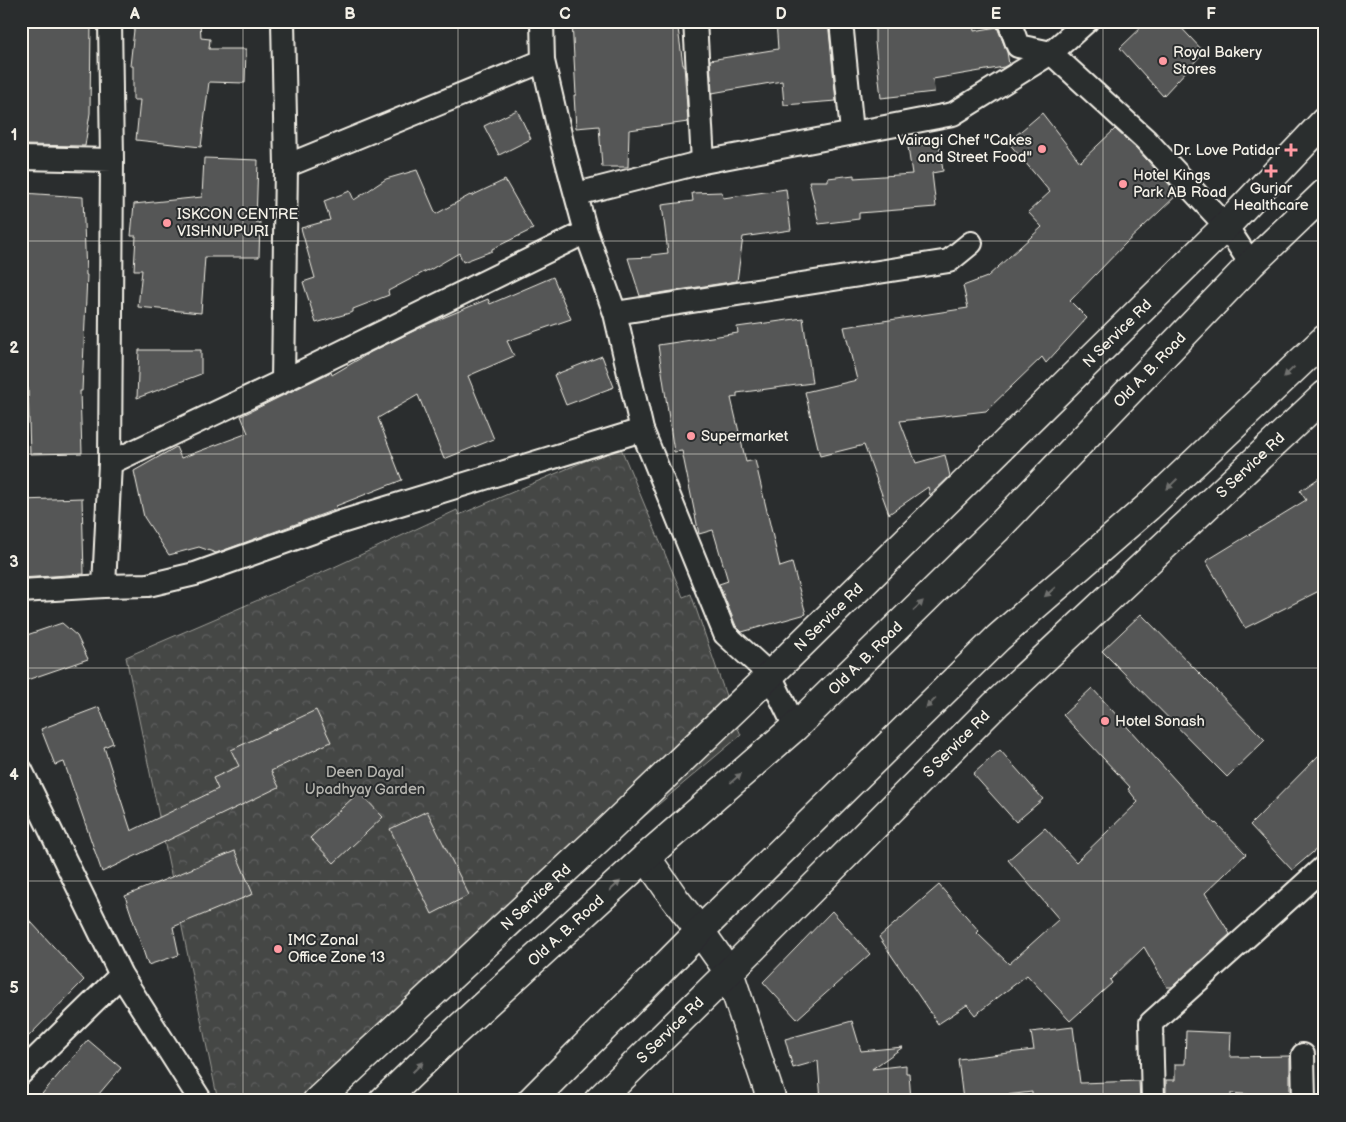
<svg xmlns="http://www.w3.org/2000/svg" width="1346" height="1122" viewBox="0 0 1346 1122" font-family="'Balsamiq Sans',sans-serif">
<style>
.park{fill:url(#park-crowns);stroke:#9c9c96}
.building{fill:#555756;stroke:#f4f1e8}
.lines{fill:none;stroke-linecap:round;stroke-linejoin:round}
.street-casing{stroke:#f4f1e8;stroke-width:26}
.secondary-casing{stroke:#f4f1e8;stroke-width:31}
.street{stroke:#2a2d2e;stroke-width:22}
.secondary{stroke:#2a2d2e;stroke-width:28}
.oneway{fill:#71726f}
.grid{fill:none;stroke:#f4f1e8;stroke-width:1;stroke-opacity:0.55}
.poi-dot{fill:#ff9aa2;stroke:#2a2d2e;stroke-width:2}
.labels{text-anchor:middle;stroke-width:4;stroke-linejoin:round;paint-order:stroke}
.poi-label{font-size:15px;fill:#f4f1e8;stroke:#2a2d2e;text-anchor:start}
.street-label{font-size:15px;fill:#f4f1e8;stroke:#2a2d2e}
.park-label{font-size:15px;fill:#b6b5af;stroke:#2a2d2e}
.neatline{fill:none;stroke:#f4f1e8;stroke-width:2}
.grid-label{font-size:16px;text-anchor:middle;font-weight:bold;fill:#f4f1e8}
</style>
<defs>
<pattern id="park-crowns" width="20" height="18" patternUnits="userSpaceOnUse" patternTransform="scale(1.25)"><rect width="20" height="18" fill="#444645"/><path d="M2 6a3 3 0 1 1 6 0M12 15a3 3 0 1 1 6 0" fill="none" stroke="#606160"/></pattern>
</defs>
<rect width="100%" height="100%" fill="#2a2d2e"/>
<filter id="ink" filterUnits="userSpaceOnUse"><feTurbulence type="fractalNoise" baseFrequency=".02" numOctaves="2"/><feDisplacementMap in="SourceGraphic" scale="10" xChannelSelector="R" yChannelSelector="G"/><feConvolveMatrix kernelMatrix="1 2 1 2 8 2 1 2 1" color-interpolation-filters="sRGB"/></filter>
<g filter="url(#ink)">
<path class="park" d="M620 446 683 597 691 594 726 696 725 698 741 735 306 1101H218L126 657 330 569 457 510 459 515Z"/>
<path class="building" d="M21 21H91L90 113 85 146 21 145Z
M135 21H200L201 38 210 39 209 49H246L245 83 209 82 201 147 136 140 140 100H133V66H130Z
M572 21H677L683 65H684L688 122 629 130 628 167H602L599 126 576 128 574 95H576Z
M776 21H828L836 101 784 105 782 81 712 93 710 60 778 49Z
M875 21H927L928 26 952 21H973L974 31 997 27 1007 52 1009 64 1004 67 933 79 934 92 881 98 875 42Z
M1148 21H1175L1204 52 1163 96 1120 48Z
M517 110 531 139 499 155 484 126Z
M1042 113 1080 162 1115 129 1137 149 1178 194 1125 244 1070 301 1087 318 1046 363 1042 357 986 411 900 421 916 463 945 455 950 476 930 495 928 487 889 514 864 445 820 456 805 392 857 380 844 327 968 308 963 286 987 277 1042 227 1028 212 1050 192 1008 142Z
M939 142 943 171 932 173 936 207 859 213V219L819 224 809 181H828V178L854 175V178L912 174 908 147Z
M204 158 258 160 256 222H260L259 257H205L201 313 138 307 142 270H134L136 236H131L134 204 202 197Z
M417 170 436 214 470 195 471 196 505 180 533 229 492 249V251L463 262 459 253 428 271V270L388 291 389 295 353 309V312L316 323 303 282 315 278 301 228 330 220 324 201 350 191 354 200 386 179Z
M786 189 791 230 743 237 737 281 640 296 628 258 652 257 651 255 668 253 662 205 693 201 692 193 722 192 723 198Z
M23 193 83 197 86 275H87L82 391H80L82 453 30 454 28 388H24L21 351V212Z
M553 277 571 319 507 341 514 356 468 376 494 439 444 459 418 395 378 418 402 480 336 506 337 509 216 553 199 547 169 555 144 517 134 471 176 447 181 458 248 433 241 416 331 372 332 375 371 352 428 324 488 299 490 304Z
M803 318 812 383 737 393V397L731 398 746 462 755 460 780 567 792 563 806 614 742 632 736 626 719 584 728 581 713 530 699 534 682 451 674 452 658 345 738 333 737 327Z
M139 350H201V374L137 398Z
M602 356 614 387 566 405 554 375Z
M1325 474V588L1245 628 1206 561 1306 500 1300 491Z
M82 498 84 574 21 578V500Z
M1141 614 1265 740 1227 777 1102 651Z
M62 623 77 636 88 659 21 682V637Z
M1092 688 1215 824 1216 823 1246 854 1205 893 1230 934 1172 987H1167L1144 947 1110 980 1112 983 1070 1021 1027 975 975 1015 967 1005 938 1024 879 937 939 885 979 931 977 933 1009 964 1059 919 1008 860 1045 828 1076 862 1138 802 1128 789 1130 787 1063 715Z
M99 707 113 743 104 747 131 831 218 789 213 778 239 766 231 750 316 710 331 742 271 771 279 787 102 872 64 762 55 765 41 729Z
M1325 749V842L1292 870 1250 825Z
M1000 750 1043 799 1016 822 973 774Z
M359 792 383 817 334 863 310 838Z
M427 811 469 895 432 914 390 829Z
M235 851 253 894 173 927 179 955 148 965 125 896Z
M21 911 84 980 21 1044Z
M832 911 870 954 797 1019 763 982Z
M852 1021 861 1051 903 1047 872 1069 906 1065V1073H909L911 1101H821L818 1061 793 1068 785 1039Z
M1073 1027 1080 1083 1139 1081 1140 1101H1032V1092L963 1100 958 1059 1034 1050 1031 1032Z
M1186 1031 1231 1033 1230 1057 1290 1056V1098L1231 1093V1101H1166V1080H1175V1064H1185Z
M88 1040 121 1068 93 1101H36Z"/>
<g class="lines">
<defs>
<path id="street" d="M283 21 286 166 283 381
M542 21 543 61 563 147 586 232 615 313 642 430 725 634 770 675 795 727
M695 21 703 162
M841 21 852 132
M1009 21 1018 46 1051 53 1146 140 1226 226 1251 264
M21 158 112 160
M286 166 543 61
M577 194 703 162 953 114 1051 53 1087 21
M615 313 949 261 971 243
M110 463 283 381 586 232
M104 586 110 463 112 160 110 21
M21 591 104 586 148 585 195 574 341 522 642 430
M21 770 121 975 201 1101
M1303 1055 1304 1101
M21 1073 121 975
M1153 1101 1151 1023 1325 866"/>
<g id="secondary">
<path d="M646 857 675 899 700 931 729 972 772 1101"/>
<path id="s1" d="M317 1101 608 830 770 675 1226 226 1325 121"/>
<path id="s2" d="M383 1101 443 1043 646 857 795 727 996 530 1251 264 1325 193"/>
<path d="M531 1101 700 931 998 638 1148 507 1325 339"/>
<path id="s3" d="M598 1101 729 972 996 704 1325 395"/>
</g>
</defs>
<use href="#street" class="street-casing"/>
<use href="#secondary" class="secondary-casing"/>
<use href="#street" class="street"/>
<use href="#secondary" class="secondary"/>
</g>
<defs><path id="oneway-solid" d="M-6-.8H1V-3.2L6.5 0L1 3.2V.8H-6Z" transform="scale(1.25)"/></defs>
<g class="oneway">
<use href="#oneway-solid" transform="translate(1289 372) rotate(136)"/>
<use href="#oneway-solid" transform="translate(1172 484) rotate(136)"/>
<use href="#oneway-solid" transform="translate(1050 592) rotate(139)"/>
<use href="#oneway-solid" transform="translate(918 606) rotate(-44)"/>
<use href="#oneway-solid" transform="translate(931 703) rotate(135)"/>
<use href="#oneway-solid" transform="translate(736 778) rotate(-41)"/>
<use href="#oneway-solid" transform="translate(615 886) rotate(-42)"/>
<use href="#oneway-solid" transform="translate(418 1067) rotate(-44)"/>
</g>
</g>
<path class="grid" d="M243 21V1101M458 21V1101M673 21V1101M888 21V1101M1103 21V1101M21 241H1325M21 454H1325M21 668H1325M21 881H1325"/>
<g class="poi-dot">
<circle cx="1163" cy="61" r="5"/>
<circle cx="1042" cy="149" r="5"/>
<path d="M1288.5 142.5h5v5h5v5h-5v5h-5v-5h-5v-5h5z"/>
<path d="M1268.5 163.5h5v5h5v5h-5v5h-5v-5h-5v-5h5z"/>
<circle cx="1123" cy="184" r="5"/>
<circle cx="167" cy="223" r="5"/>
<circle cx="691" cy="436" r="5"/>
<circle cx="1105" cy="721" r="5"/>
<circle cx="278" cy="949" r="5"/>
</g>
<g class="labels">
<g class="poi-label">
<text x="1173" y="57">Royal Bakery<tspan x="1173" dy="17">Stores</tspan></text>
<text x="1032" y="145" text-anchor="end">Vairagi Chef "Cakes<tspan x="1032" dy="17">and Street Food"</tspan></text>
<text x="1280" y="155" text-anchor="end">Dr. Love Patidar</text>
<text x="1133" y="180">Hotel Kings<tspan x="1133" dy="17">Park AB Road</tspan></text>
<text x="1271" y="193" text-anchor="middle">Gurjar<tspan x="1271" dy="17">Healthcare</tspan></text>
<text x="177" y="219">ISKCON CENTRE<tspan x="177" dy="17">VISHNUPURI</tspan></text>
<text x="701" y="441">Supermarket</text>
<text x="1115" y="726">Hotel Sonash</text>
<text x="288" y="945">IMC Zonal<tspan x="288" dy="17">Office Zone 13</tspan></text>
</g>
<g class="street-label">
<text dy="5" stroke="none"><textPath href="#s1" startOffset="1109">N Service Rd</textPath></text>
<text dy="5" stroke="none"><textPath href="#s2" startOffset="1060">Old A. B. Road</textPath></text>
<text dy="5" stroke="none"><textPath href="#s3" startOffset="911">S Service Rd</textPath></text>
<text dy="5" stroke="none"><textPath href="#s1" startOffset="704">N Service Rd</textPath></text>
<text dy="5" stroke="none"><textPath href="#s2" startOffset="655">Old A. B. Road</textPath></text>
<text dy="5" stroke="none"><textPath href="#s3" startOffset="506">S Service Rd</textPath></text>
<text dy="5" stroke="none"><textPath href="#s1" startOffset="299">N Service Rd</textPath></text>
<text dy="5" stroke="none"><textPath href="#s2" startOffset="250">Old A. B. Road</textPath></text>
<text dy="5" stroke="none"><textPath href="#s3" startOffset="101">S Service Rd</textPath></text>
</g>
<g class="park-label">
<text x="365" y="777">Deen Dayal<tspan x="365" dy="17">Upadhyay Garden</tspan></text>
</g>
</g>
<rect width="1346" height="1122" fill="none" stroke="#2a2d2e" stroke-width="55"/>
<rect x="28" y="28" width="1290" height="1066" class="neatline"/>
<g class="grid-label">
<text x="135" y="19">A</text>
<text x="350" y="19">B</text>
<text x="565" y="19">C</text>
<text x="781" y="19">D</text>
<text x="996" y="19">E</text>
<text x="1211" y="19">F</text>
<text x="14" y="140">1</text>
<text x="14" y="353">2</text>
<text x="14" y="567">3</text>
<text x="14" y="780">4</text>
<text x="14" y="993">5</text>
</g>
</svg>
